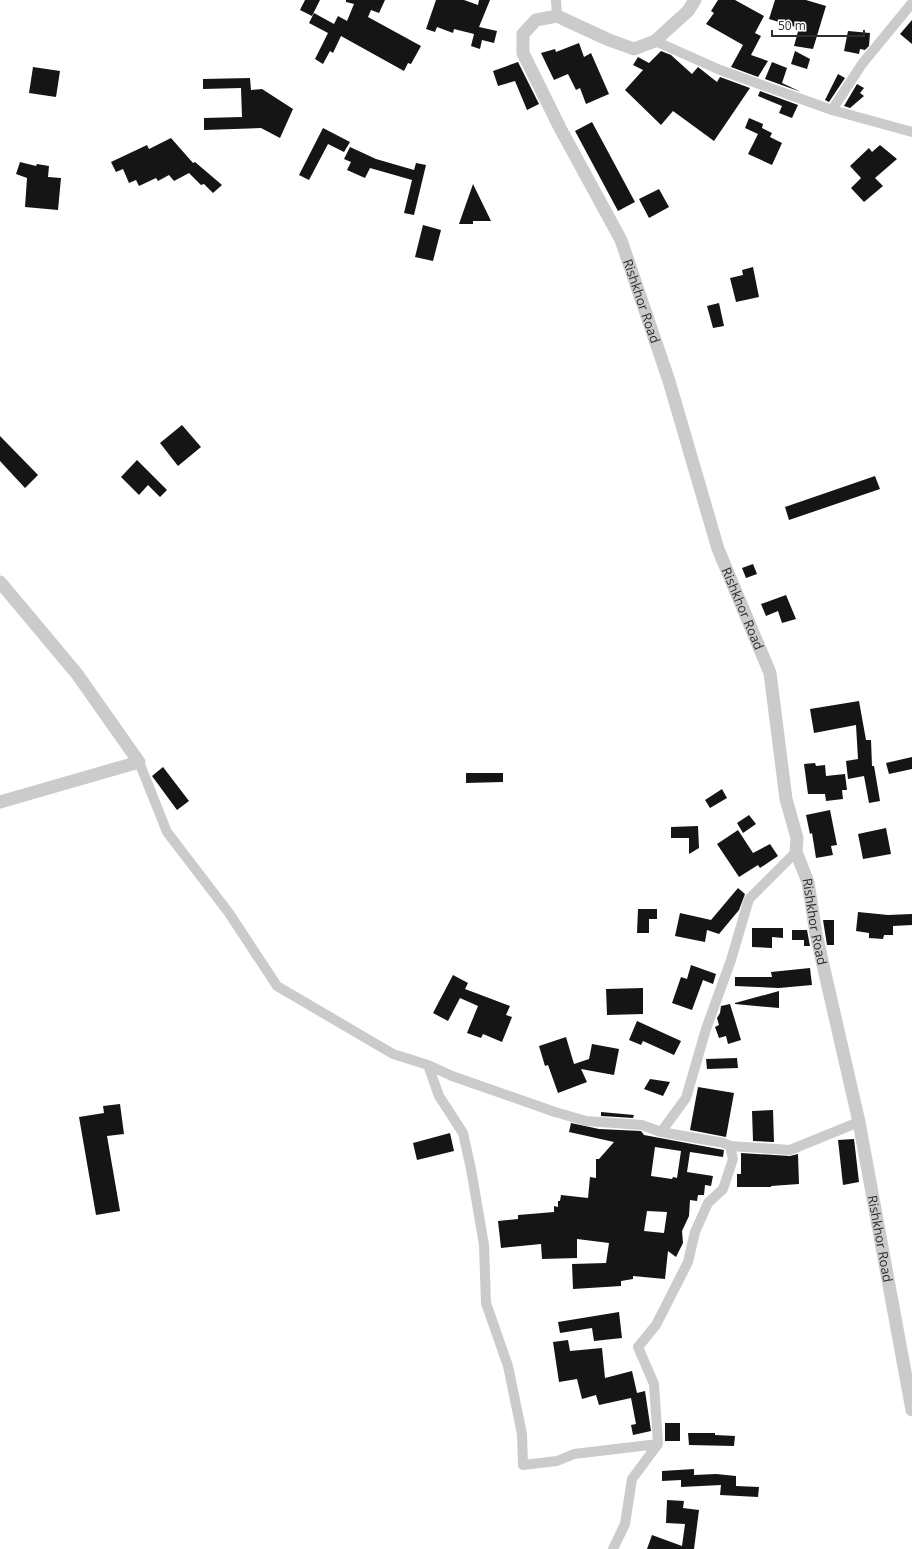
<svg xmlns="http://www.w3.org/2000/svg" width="912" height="1549" viewBox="0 0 912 1549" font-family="'Open Sans',sans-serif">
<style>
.building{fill:#151515;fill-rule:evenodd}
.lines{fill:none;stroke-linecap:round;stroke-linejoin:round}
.minor{stroke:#cbcbcb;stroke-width:10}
.tertiary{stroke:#cbcbcb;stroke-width:13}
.labels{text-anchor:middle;stroke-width:4;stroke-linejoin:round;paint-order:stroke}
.street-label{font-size:13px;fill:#2e2e2e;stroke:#fff}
</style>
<rect width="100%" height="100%" fill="#fff"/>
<path class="building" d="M305 0H320L312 16 300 10Z
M346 0H385L379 13 371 10 368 17 421 46 411 64 408 63 404 71 341 36 333 53 330 51 323 64 315 59 328 33 309 23 314 13 334 24 338 16 347 21 354 4 346 2Z
M436 0H464L478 5 479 0H490L479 27 497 31 494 43 482 40 480 49 471 46 474 34 454 29 453 33 437 27 435 32 426 29Z
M718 0H735L764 16 755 33 761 36 751 55 768 61 758 77 731 67 743 45 706 24 714 13 711 11Z
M775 0H806L826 6 813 49 794 46 799 28 769 19Z
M912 20V44L900 34Z
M848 31 870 33 869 46 865 50 860 49 859 54 844 51Z
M579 43 584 57 591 53 609 94 586 104 580 88 576 90 568 74 554 80 541 53 555 49 556 52Z
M661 51 671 55 692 74 698 67 717 82 720 77 750 88 714 141 673 111 661 125 625 90 643 70 633 65 638 57 649 63Z
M795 51 810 59 807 69 791 64Z
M518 62 539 104 527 110 515 81 498 86 493 71Z
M772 62 787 68 782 83 801 92 765 79Z
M33 67 60 71 56 97 29 93Z
M838 74 845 78 829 102 825 100Z
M250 78 251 90 262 89 293 109 280 138 261 128 204 130V118L242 117 241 88 203 89V79Z
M857 84 864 88 860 93 864 96 850 108 844 106Z
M760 91 798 105 792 118 779 113 782 106 758 96Z
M749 118 763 124 762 128 772 133 770 137 782 143 772 165 748 154 758 134 745 128Z
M592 122 635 202 618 211 575 131Z
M323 128 350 142 344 152 328 144 309 180 299 175Z
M171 138 193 163 195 162 222 185 213 193 204 184 201 185 189 173 174 181 169 175 158 181 156 178 139 186 136 180 129 183 123 169 116 172 111 162 147 145 149 149Z
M880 145 897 159 875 178 883 186 864 202 851 188 861 178 850 166 869 148 872 152Z
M350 147 376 159 414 170 416 163 426 165 414 215 404 213 412 180 370 168 365 178 347 170 351 162 344 159Z
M20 162 36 166 37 164 49 166 48 177 61 178 58 210 25 207 27 178 16 174Z
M473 184 491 221H473V224H459Z
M659 189 669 207 649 218 639 199Z
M423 225 441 230 433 261 415 257Z
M753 267 759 297 736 302 730 278 743 275 742 270Z
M719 303 724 326 713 328 707 306Z
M182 425 201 447 178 466 160 443Z
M0 436 38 475 25 488 0 461Z
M137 460 167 490 160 497 148 485 139 495 121 477Z
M875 476 880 489 789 520 785 507Z
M753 564 757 574 746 578 742 568Z
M786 595 796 619 782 623 778 611 766 616 761 604Z
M859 701 866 740H871L872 766H874L880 801 869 803 864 776 848 779 846 761 858 759 856 725 814 733 810 709Z
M912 757V769L889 774 886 763Z
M815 763 816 766 825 765 826 776 845 774 847 790H842L843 799 826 801 825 794H808L804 764Z
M163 767 189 801 177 810 152 776Z
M466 773H503V782L466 783Z
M722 789 727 798 710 808 705 800Z
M830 810 837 845 831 846 833 855 816 858 812 833 810 834 806 815Z
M749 815 756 824 743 833 737 823Z
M698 826 699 848 689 854V838H671V827Z
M886 828 891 854 863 859 858 834Z
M738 830 753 853 770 844 778 856 760 868 758 865 739 877 717 844Z
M738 888 745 894 739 910 719 934 707 930 705 942 675 936 680 913 711 920Z
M638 909H657V919H649V933H637Z
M858 912 888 915 912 914V925L893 926V935H884L883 939 869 938V933L856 931Z
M823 920H834V945H827Z
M752 928H783V938L772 937V948L752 947Z
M792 930H807L810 946H804V940H792Z
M691 965 716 974 713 984 703 980 692 1010 672 1003 681 977 687 979Z
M810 968 812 985 779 988 735 986V977H772L771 972Z
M453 975 468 983 465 989 510 1006 506 1015 512 1017 502 1042 483 1034 481 1038 467 1033 478 1006 460 998 448 1021 433 1013Z
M643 988V1014L607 1015 606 989Z
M779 991V1008L735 1004V1003Z
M730 1004 741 1040 728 1044 726 1036 719 1038 715 1027 719 1025 717 1018 720 1013 721 1006Z
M637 1021 681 1041 674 1055 643 1041 641 1045 629 1040Z
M566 1037 574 1064 589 1059 592 1044 619 1049 614 1075 581 1069 587 1082 558 1093 548 1065 545 1066 539 1046Z
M737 1058 738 1068 707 1069 706 1059Z
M650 1079 670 1082 663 1096 644 1089Z
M698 1087 734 1093 726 1137 690 1130Z
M120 1104 124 1134 107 1136 120 1211 96 1215 79 1117 104 1113 103 1106Z
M773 1110 774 1142 753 1141 752 1111Z
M601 1112 634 1115 633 1118 601 1116Z
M571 1123 599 1129 641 1131 644 1135 724 1150 723 1157 690 1152 687 1172 713 1176 711 1186 705 1185 704 1195H698L697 1201 690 1200 689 1216 682 1231 683 1243 676 1257 668 1251 665 1279 633 1276V1279L621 1281V1286L573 1289 572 1264 606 1263 609 1243 577 1239V1258L542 1259 541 1244 501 1248 498 1221 518 1219V1215L554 1212V1206L558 1207V1201H560L561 1195 588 1198 590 1177 596 1178V1159H599L614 1142 569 1132ZM655 1147 681 1151 677 1178 673 1177 672 1179 651 1176ZM647 1211 667 1212 664 1233 644 1231Z
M450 1133 454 1151 417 1160 413 1143Z
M854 1139 859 1182 843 1185 838 1140Z
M741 1153 790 1156 798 1154 799 1184 771 1186V1187H737V1174H741Z
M619 1312 622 1338 594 1341 592 1328 560 1333 558 1322Z
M568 1340 570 1351 602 1348 605 1378 632 1371 637 1393 645 1391 651 1431 633 1435 631 1425 636 1424 631 1398 599 1405 596 1395 582 1399 577 1379 559 1382 553 1342Z
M665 1423H680V1441H665Z
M688 1433H715V1435L735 1436 734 1446 689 1445Z
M694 1469V1475L716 1474 736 1476V1486L759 1487 758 1497 720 1495 721 1485 681 1487V1480L662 1481V1471Z
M667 1500 684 1501 683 1508 699 1510 694 1549H647L652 1535 682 1546 685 1524 666 1523Z"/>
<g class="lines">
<path class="minor" d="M556 0 557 16
M655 41 720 70 832 110 912 132
M832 110 862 64 912 3
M139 762 167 832 229 913 277 986 393 1054 428 1065 452 1076 555 1112 586 1121 642 1125 661 1132 724 1143 730 1146 790 1150 859 1122
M428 1065 439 1096 463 1133 471 1169 484 1245 486 1303 508 1366 522 1434 523 1465 557 1461 574 1454 658 1444
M661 1132 686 1098 706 1029 731 960 749 899 796 852
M613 1549 625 1524 632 1479 658 1444 654 1384 638 1347 656 1325 688 1262 695 1232 708 1203 723 1189 733 1159 730 1146"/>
<g class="tertiary">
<path id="s1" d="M695 0 688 11 655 41 634 49 609 40 557 16 536 20 523 34V53L560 128 621 240 669 381 718 549 770 673 786 799 797 838 796 852 808 882 816 934 859 1122 912 1410"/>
<path d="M0 582 77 674 139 762 0 802"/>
</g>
</g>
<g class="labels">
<g class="street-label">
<text dy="5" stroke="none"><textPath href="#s1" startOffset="499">Rishkhor Road</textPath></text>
<text dy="5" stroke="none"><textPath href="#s1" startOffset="823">Rishkhor Road</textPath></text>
<text dy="5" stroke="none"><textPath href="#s1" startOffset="1147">Rishkhor Road</textPath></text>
<text dy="5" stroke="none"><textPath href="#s1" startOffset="1471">Rishkhor Road</textPath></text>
</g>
</g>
<path d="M772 30v6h92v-6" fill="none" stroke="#2e2e2e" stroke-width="2"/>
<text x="778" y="30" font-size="12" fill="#2e2e2e" stroke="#ffffff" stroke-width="3" paint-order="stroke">50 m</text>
</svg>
